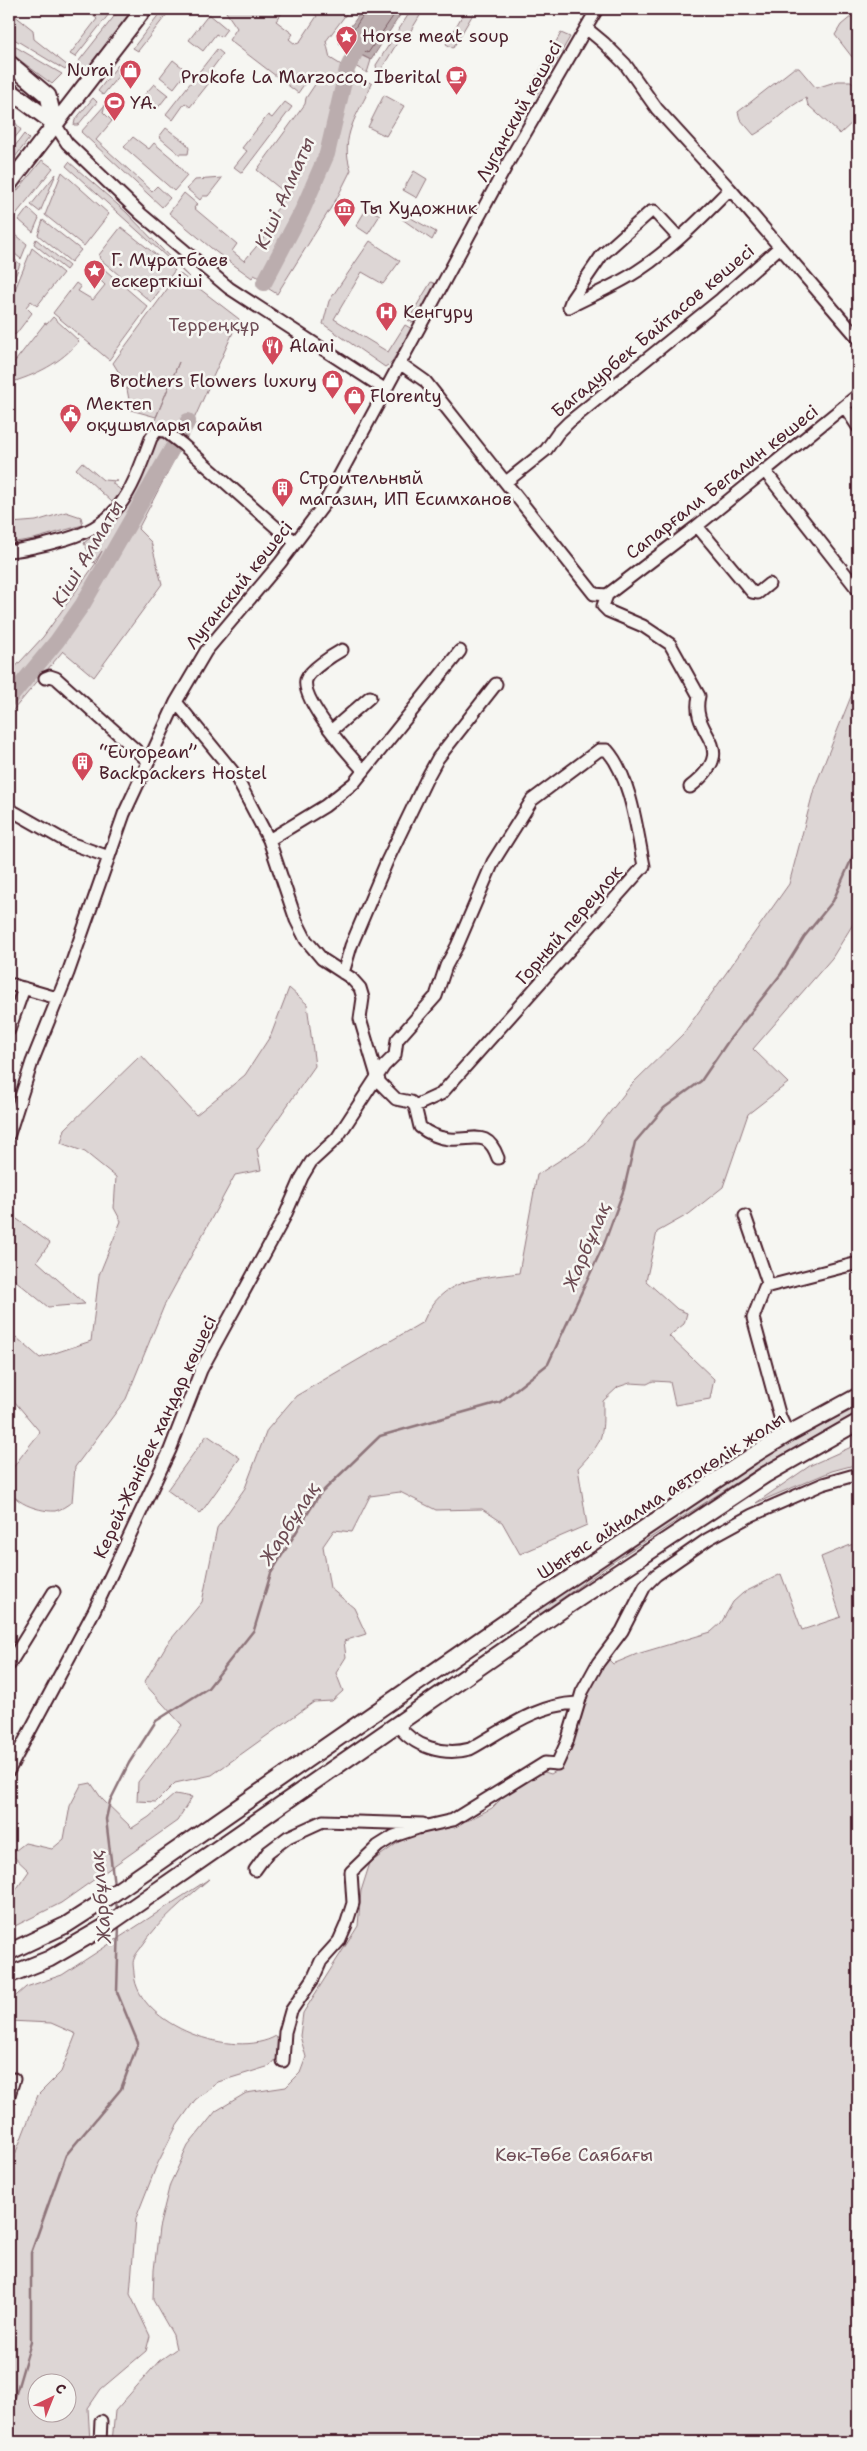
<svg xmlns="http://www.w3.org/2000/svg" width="867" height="2451" viewBox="0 0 867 2451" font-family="'Shantell Sans',sans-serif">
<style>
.green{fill:#ddd6d5;stroke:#947a80;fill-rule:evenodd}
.water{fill:#bbadae;stroke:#8e747a}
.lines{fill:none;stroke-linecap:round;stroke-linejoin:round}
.shore{stroke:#77585f;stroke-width:1}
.stream{stroke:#8e747a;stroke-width:2.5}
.river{stroke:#bbadae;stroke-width:16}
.minor-casing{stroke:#4a1f2b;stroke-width:15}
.major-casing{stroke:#4a1f2b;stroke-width:19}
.minor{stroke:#f6f6f2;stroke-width:11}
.major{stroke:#f6f6f2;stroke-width:15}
.labels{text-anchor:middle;stroke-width:5;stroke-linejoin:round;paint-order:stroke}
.poi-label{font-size:18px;fill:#4a1f2b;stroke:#f6f6f2;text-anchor:start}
.street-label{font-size:18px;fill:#4a1f2b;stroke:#f6f6f2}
.park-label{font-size:18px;fill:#6f4d56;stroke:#f6f6f2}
.water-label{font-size:19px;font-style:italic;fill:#6c4a52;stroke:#f6f6f2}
</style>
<rect width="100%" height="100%" fill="#f6f6f2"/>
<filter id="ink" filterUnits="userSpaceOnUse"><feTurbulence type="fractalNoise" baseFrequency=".02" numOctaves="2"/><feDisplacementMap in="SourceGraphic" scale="10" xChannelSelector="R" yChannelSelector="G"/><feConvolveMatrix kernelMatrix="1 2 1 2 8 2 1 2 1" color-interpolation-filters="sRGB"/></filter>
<g filter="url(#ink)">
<path class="green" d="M91 9H113L75 57 70 54 97 19 89 12Z
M120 9H134L80 77 71 71Z
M163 9H171L138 51 133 48Z
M228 9H279L283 12 276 21 293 34 289 39 295 44 299 43 317 16 307 9H350L326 41 330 58 372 84C358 114 339 137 351 170L337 198 277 294 266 287 268 282 254 275 252 278 216 252 169 213 184 193 197 204 194 208 237 244 232 251 244 261 273 227 267 222 288 195 257 170 305 104 306 98 320 77 313 72 298 93 229 40 237 28 226 12Z
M412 9H424L407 37 397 43 378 75 376 65Z
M466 9H476L453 48 446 44Z
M9 11 33 30 34 39 68 66 65 70 9 36Z
M858 11V57H852L835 35 841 25Z
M209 14 227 29 221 37 216 34 203 51 189 40Z
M561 33 570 37 536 96 528 91Z
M9 43 62 74 52 84 9 52Z
M217 49 223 54 211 70 216 74 190 107 185 103 173 120 166 114Z
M360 55 371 60 367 73 355 66Z
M173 60 187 71 174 88 160 77Z
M118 65 123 70 103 95 98 91Z
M794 68H799L816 88 838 81H851L858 89V123L855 120 840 134 808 105 806 98C786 107 774 124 754 135L740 119 738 112Z
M154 84 168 95 156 110 141 99Z
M384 95 404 106 386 136 368 127Z
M93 98 97 102 78 125H74L75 120Z
M285 102 292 107 242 173 234 167 247 151 242 148 268 115 272 118Z
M105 105 103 112 112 121 96 140 152 191 157 186 170 198 162 207 81 132Z
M9 114 21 130 9 145Z
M166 128 186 143 189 148 188 154H179L159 137Z
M24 134 29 139 9 165V154Z
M133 137 149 149 154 143 173 159 187 176 174 191 124 147Z
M42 160 53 168 9 223V201Z
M69 162 126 212 190 278 66 166Z
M414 171 427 179 417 198 403 190Z
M62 172 109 214 84 246 45 215Z
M56 174 40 212 31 205Z
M222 178 208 196H203L200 200 187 189 195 180Z
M28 208 39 218 33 232 19 220Z
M367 208 380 215 368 234 356 226Z
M402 213 436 232 432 240 402 219Z
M43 220 81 250 71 262 38 235Z
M121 227 175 270 151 302 100 259 99 255Z
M11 231 27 244 21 259 9 249Z
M36 239 69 266 66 270 34 244Z
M370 241 400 261 383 284 362 272 334 319 388 352 405 325 412 329 391 363 385 367 323 324 329 301Z
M32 248 63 273 37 306 31 301 26 307 32 313 16 334 9 336V304Z
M9 255 20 264 9 292Z
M92 263H97L148 307 109 360 53 313 76 283 81 287 78 291 93 300 105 285 93 273 89 277 84 273Z
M179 273 239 319 186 437 138 529 151 542 162 584 94 677 63 651 9 715V674L43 637 96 563 102 551 94 563 84 543 115 517 179 362 156 417 131 410 126 384 113 363Z
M431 282 438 285 415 324 408 320Z
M53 317 79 341C61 363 36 375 9 383V369L45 323 47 324Z
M82 462 103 480 117 481 113 482V484L122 491 112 502 76 469Z
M66 512 81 517 83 525 34 539 9 543V521L11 523 36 521Z
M856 684 858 685V916L832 958 753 1049 788 1083 748 1114 723 1187 689 1214 657 1232 646 1281 677 1309 687 1313 684 1324 669 1336 714 1379 710 1399 675 1405 670 1382 653 1381 647 1384 630 1383 618 1387 603 1401C603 1439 604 1440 578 1468L587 1525 520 1554 502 1522 482 1509 436 1510 400 1492 370 1496 352 1532 334 1530 323 1546 330 1588 354 1608 366 1634 344 1641 346 1657 336 1673 343 1691 332 1701 314 1702 212 1775 175 1783 156 1802 137 1801 138 1782 182 1725 144 1683 167 1644 202 1602 217 1528 245 1488 267 1430 296 1396 423 1322C442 1277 477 1279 519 1273L537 1175 585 1144 632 1084 683 1034 789 884 814 789Z
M289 988 307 1004 315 1066 257 1149 261 1170 235 1175 164 1306 126 1399 75 1467 72 1502C67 1505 61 1510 55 1511 38 1512 1 1500 9 1476 12 1466 33 1442 40 1432L9 1395V1331L40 1358 91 1341 99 1275 121 1221 114 1208 116 1177 85 1152 61 1143 65 1129 141 1055 196 1115 245 1075 271 1035Z
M14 1217 50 1243 37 1261 85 1304 48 1307 9 1275V1226Z
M858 1407V1412L759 1468 616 1560 540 1614 538 1610C641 1537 744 1463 858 1407Z
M207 1435 240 1458 200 1514 167 1490Z
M858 1444V1464L832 1471 756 1503 811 1465Z
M858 1542V2442H112L115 2411 159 2361 176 2349 173 2335 153 2300 154 2270 159 2228 170 2184 188 2146 216 2111 246 2093 286 2087 300 2073 306 2057 300 2036 303 2013 358 1926 361 1891 370 1863 403 1839 469 1820 492 1808 521 1779 541 1771 551 1774C577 1761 575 1723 583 1699 588 1685 600 1671 608 1659L613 1664 637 1654 711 1632 721 1623 733 1602 743 1593 781 1574 802 1630 841 1617 821 1557Z
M91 1783 102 1799 132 1828 149 1817 175 1794 192 1797 177 1821 61 1903 9 1929V1900L29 1871 11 1854 25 1843 52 1849 64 1839 70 1806 81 1785Z
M209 1879C185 1900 160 1919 142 1946 140 1950 135 1954 134 1959 132 1963 134 1969 134 1974 138 2026 235 2060 276 2036L280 2047 279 2056 270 2066 218 2082 195 2100 176 2127 156 2167 136 2218 130 2294 150 2336 146 2351 101 2389 88 2408 90 2442H9V2170L38 2095 61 2072 76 2034 51 2023 9 2021V2002L26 1987 62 1975ZM38 2384H68V2414H38Z"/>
<path class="water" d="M363 9H404L371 60 339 43Z"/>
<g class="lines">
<path class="shore" d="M367 9 347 40 368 53 398 9
M373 9 371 17 356 38 365 45 391 9"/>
<path class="stream" d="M114 1885 106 1819 110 1801 129 1763 156 1721 208 1688 254 1630 271 1573 319 1495 380 1436 500 1402 548 1364 604 1244 624 1189 635 1142 664 1108 701 1081 729 1040 781 974 804 937 833 901 856 849 858 837
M116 1898 117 1913
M9 2417 31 2342V2253L66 2155 121 2089 138 2043 117 1992 119 1923"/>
<path class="river" d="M264 283 302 211 327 154 347 69 360 43 383 9
M9 699 57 641 83 604 188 421"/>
<defs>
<path id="minor" d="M586 28 604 43 625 64 657 109 730 189 858 338
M55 124 67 143 141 214 229 288 386 390
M679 238 654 211 650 212 602 255 572 299 569 307C589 297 609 288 628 277 667 254 698 221 730 189
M401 364 425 381 594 594 607 595
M845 407 858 427
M764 470 858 590
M506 482 546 450 558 433 569 422 721 299 780 247
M697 526 752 592 758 593 769 584
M9 551C24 550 40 546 55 542 119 527 130 495 151 438L157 430 165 431 183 445 278 529 296 542
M607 595 697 526 858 395
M607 595 603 606 608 611 643 626 670 644 699 696C689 737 743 745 690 787
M342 650C333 655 309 670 306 680 301 700 350 756 364 771
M45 678 50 676 56 678 148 761
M176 702 234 773 269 840 296 920 306 940 322 959 351 978 360 988 363 998 360 1019 377 1076 380 1083 396 1099 411 1102 415 1106 420 1127C429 1134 438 1138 449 1139 474 1141 487 1128 498 1158
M331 731 370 697
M9 809 67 842 109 857
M269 840 325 806 354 783 460 651
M343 973 351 946 387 861 427 778 438 758 496 684
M9 984 57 998
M9 1030 24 988
M9 1134 32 1062 68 973 124 814 176 702 206 651 280 563 323 506 509 161 597 9
M745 1216 769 1286
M788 1434 780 1417 753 1318 765 1287 858 1263
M9 1665 54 1592
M397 1724C413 1747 444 1756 470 1749 506 1729 535 1705 577 1703
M9 1770 94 1611 170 1450 201 1370 284 1218 302 1177 311 1162 337 1138 384 1066 395 1055 397 1040 436 996 446 966 457 946 493 862 532 800 599 750H607C631 777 637 831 644 866L441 1094 415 1106
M255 1870 268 1852 288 1837 323 1821 423 1824
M283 2061 285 2032 291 2011 313 1979 321 1961 339 1941 346 1925 353 1903 351 1872 378 1846 394 1836 418 1828 453 1820 545 1763 557 1764 567 1742 582 1692 598 1663 622 1631 645 1586 656 1575 708 1539 752 1515 823 1484 858 1474
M9 2095 14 2079
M100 2442 101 2421"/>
<path id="major" d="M9 63 48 96 55 124
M9 90 55 124
M9 184 144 9
M9 1952 66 1925 94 1907 533 1603 752 1456 788 1434 858 1396
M9 1975 49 1959 106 1926 572 1603 765 1475 858 1422"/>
</defs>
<use href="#minor" class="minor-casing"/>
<use href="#major" class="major-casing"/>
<use href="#minor" class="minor"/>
<use href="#major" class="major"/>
</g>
</g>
<defs>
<symbol id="sight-pin" viewBox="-11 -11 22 30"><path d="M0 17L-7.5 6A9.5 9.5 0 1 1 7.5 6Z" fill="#d1495b" stroke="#f6f6f2"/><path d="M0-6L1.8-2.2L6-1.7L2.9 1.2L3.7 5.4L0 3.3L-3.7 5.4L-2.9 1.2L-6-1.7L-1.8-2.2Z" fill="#fff"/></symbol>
<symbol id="shop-pin" viewBox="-11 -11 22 30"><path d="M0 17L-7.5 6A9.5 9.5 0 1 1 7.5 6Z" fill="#d1495b" stroke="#f6f6f2"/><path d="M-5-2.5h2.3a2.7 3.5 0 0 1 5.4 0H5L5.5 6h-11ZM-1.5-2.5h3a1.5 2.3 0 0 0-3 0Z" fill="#fff"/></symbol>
<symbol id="cafe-pin" viewBox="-11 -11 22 30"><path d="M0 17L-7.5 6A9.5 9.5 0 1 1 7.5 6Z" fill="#d1495b" stroke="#f6f6f2"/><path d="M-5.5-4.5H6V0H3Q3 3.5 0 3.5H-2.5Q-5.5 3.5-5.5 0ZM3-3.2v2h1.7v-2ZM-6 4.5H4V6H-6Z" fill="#fff"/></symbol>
<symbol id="stadium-pin" viewBox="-11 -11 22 30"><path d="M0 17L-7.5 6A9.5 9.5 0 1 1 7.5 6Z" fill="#d1495b" stroke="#f6f6f2"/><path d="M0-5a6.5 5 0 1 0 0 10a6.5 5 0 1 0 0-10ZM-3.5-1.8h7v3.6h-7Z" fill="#fff"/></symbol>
<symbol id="museum-pin" viewBox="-11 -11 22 30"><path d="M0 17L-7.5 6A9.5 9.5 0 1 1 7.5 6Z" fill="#d1495b" stroke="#f6f6f2"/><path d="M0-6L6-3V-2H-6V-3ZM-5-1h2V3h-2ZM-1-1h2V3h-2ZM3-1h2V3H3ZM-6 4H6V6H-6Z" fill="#fff"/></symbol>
<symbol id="hospital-pin" viewBox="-11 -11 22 30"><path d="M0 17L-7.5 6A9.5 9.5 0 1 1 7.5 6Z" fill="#d1495b" stroke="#f6f6f2"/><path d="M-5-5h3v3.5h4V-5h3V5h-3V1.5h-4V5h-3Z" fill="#fff"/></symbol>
<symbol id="restaurant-pin" viewBox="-11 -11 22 30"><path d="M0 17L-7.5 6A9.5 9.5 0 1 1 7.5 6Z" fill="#d1495b" stroke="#f6f6f2"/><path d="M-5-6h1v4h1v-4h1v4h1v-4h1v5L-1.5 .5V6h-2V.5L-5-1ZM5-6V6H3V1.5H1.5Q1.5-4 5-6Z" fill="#fff"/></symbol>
<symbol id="civic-pin" viewBox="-11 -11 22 30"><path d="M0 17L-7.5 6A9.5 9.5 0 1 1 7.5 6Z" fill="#d1495b" stroke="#f6f6f2"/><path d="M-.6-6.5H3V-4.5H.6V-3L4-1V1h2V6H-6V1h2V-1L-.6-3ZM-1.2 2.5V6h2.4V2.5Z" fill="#fff"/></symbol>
<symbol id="building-pin" viewBox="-11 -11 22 30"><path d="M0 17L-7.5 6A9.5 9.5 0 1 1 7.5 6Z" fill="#d1495b" stroke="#f6f6f2"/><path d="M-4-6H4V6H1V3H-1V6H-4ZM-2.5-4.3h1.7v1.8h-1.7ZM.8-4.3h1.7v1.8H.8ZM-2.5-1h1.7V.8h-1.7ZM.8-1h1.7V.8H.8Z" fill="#fff"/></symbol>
</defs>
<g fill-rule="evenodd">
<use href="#sight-pin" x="334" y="24" width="25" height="34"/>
<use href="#shop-pin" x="118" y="58" width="25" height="34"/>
<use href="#cafe-pin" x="444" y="64" width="25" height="34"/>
<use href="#stadium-pin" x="102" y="90" width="25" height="34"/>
<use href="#museum-pin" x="332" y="196" width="25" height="34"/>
<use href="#sight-pin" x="82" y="258" width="25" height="34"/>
<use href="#hospital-pin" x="374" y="300" width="25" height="34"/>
<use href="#restaurant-pin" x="260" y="334" width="25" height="34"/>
<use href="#shop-pin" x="320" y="368" width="25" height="34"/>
<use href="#shop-pin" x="342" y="384" width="25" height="34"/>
<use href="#civic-pin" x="58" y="402" width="25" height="34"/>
<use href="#building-pin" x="270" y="476" width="25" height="34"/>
<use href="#building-pin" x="70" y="750" width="25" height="34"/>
</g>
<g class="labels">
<g class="poi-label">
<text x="362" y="42">Horse meat soup</text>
<text x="114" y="76" text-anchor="end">Nurai</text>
<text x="441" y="83" text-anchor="end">Prokofe La Marzocco, Iberital</text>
<text x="130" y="109">YA.</text>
<text x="360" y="214">Ты Художник</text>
<text x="111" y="266">Г. Мұратбаев<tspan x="111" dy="21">ескерткіші</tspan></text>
<text x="403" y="318">Кенгуру</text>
<text x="289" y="352">Alani</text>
<text x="317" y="387" text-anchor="end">Brothers Flowers luxury</text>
<text x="370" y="402">Florenty</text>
<text x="86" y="410">Мектеп<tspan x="86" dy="21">оқушылары сарайы</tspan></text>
<text x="299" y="484">Строительный<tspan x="299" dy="21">магазин, ИП Есимханов</tspan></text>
<text x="99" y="758">“European”<tspan x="99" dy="21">Backpackers Hostel</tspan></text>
</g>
<g class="street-label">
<text transform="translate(519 111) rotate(-61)" y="6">Луганский көшесі</text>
<text transform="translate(653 331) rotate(-40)" y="6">Багадурбек Байтасов көшесі</text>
<text transform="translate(722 482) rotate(-38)" y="6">Сапарғали Бегалин көшесі</text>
<text transform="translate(239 585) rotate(-51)" y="6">Луганский көшесі</text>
<text transform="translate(569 925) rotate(-49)" y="6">Горный переулок</text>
<text transform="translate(155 1437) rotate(-65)" y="6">Керей-Жәнібек хандар көшесі</text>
<text transform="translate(661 1496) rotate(-33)" y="6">Шығыс айналма автокөлік жолы</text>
</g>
<g class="park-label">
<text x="214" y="331">Терреңқұр</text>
<text x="574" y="2161">Көк-Төбе Саябағы</text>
</g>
<g class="water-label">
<text transform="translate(284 193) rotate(-66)" y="7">Кіші Алматы</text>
<text transform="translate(87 553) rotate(-59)" y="7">Кіші Алматы</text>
<text transform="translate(586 1246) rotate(-67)" y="7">Жарбұлақ</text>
<text transform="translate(289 1523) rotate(-57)" y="7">Жарбұлақ</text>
<text transform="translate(100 1897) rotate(-95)" y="7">Жарбұлақ</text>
</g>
</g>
<rect width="867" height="2451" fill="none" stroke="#f6f6f2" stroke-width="30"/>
<rect x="15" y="15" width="837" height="2421" fill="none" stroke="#4a1f2b" stroke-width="2" filter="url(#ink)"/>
<g transform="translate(52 2398) rotate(43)"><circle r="24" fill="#f6f6f2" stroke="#b1a0a2"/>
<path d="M0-4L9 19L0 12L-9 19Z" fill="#d1495b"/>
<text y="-8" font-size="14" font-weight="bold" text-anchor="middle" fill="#4a1f2b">С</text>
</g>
</svg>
